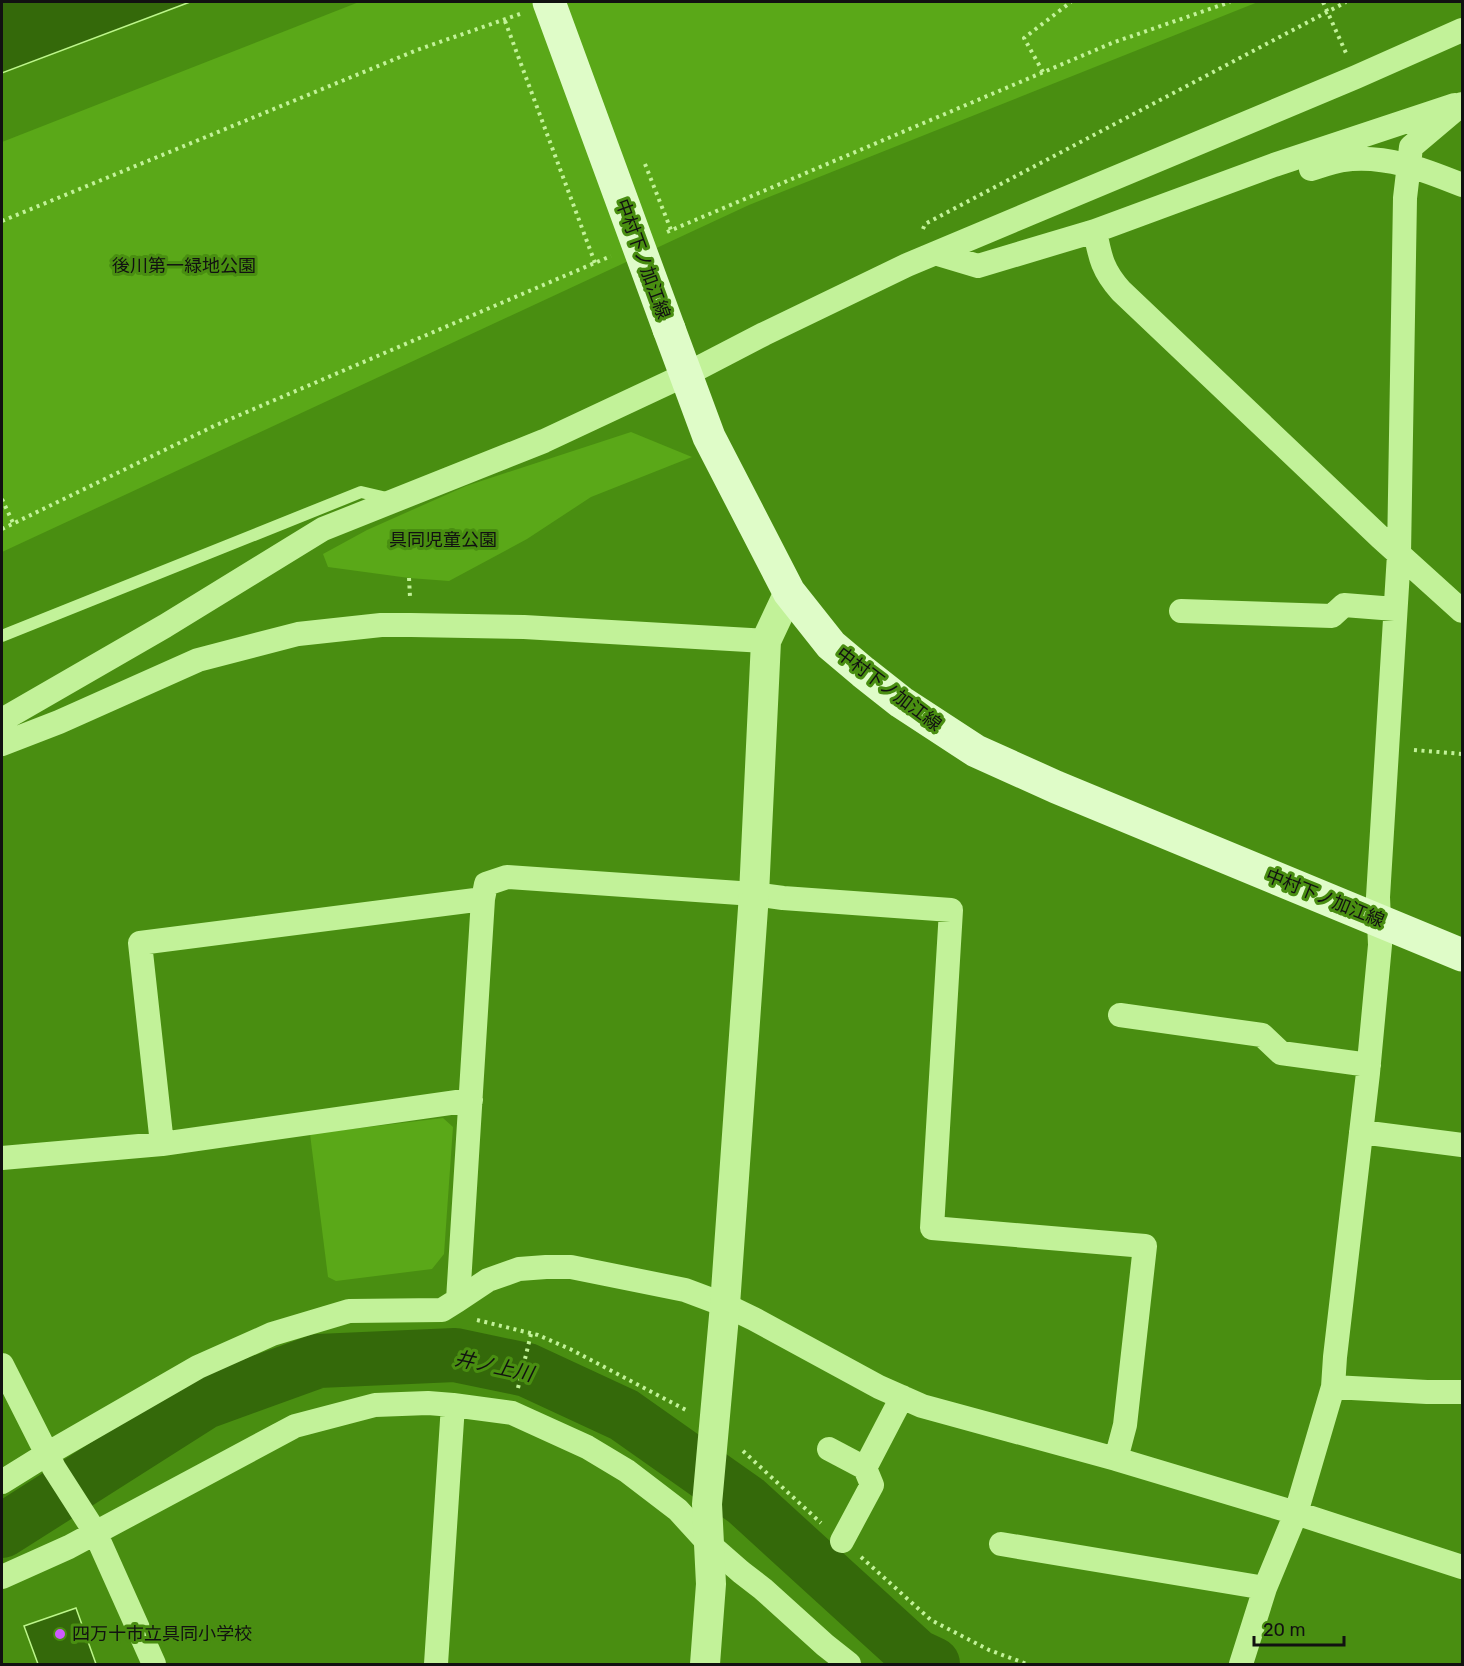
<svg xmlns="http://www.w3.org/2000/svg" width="1464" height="1666" viewBox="0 0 1464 1666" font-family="Rubik,'Noto Sans JP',sans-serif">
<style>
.green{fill:#5aa818}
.water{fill:#34690a;stroke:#bdf68b;stroke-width:1.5}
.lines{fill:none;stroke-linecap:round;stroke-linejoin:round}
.river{stroke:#34690a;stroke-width:54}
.path{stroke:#c2f299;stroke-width:4;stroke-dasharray:3 4.5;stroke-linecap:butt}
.service{stroke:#c2f299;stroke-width:12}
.minor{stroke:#c2f299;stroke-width:24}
.tertiary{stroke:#c2f299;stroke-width:30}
.secondary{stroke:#dffcc8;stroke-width:33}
.secondary-bridge{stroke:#dffcc8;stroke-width:33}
.poi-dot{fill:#ce5aff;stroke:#498e11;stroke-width:2}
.labels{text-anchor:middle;stroke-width:6;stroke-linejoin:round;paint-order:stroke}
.street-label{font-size:18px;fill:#111;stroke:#498e11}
.park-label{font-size:18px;fill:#111;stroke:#498e11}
.poi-label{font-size:18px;fill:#111;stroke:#498e11;text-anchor:start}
.water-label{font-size:20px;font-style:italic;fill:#111;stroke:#498e11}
</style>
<rect width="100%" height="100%" fill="#498e11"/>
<path class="green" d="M359 2H1258L749 205 2 552V142Z
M631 432 692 457 591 497 527 539 449 581 409 578 328 567 323 554 367 530 466 486Z
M443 1118 453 1127 444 1254 432 1269 336 1281 328 1277 310 1134Z"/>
<path class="water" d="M2 2H190L2 73Z
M76 1608 96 1664H38L24 1626Z"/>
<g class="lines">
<path class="river" d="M2 1531 205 1402 318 1361 455 1355 527 1370 624 1415 746 1501 916 1656 933 1664"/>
<path class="path" d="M1323 2 1346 53
M505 21 595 263
M1043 72 1024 38 1071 2
M645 164 671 230
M2 221 417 50 520 14
M923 229 925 224 1346 2
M667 232 1112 43 1230 2
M2 499 13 523
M2 529 214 426 611 256
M409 578 410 597
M1414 750 1462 754
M477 1320 538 1335 570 1349 686 1410
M518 1388 531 1334
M743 1451 821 1523
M861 1557 931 1620 989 1650 1027 1664"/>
<path class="service" d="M2 636 361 492 391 499"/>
<path class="minor" d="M1311 169C1321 166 1332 162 1343 160 1385 154 1425 170 1462 185
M1095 231 1274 165 1455 105
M938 254 978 266 1095 231C1100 258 1103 271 1121 291L1380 537 1462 611
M1181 611 1332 616 1344 605 1395 609
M2 720 165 626 323 529 544 441 685 375 764 334 907 265 1356 77 1462 30
M2 744 59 722 198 660 298 634 381 625H411L524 627 766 641
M1120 1015 1262 1035 1281 1053 1369 1065
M1361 1132 1462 1145
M162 1144 140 943 483 899 486 884 507 877 754 894 783 898 951 910 932 1228 1145 1246 1125 1425 1116 1459
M2 1158 162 1144 471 1100
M458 1300 488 1280 519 1269 546 1267H571L685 1290 725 1305 754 1319 879 1387 922 1406 1116 1459 1296 1513 1462 1567
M2 1365 54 1468 95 1532 154 1664
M1333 1387 1427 1392H1462
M829 1449 865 1468
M2 1482 47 1454 198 1367 272 1334 349 1311 442 1310 458 1300 483 899
M842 1541 872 1485 865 1468 902 1397
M1001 1544 1265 1588
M2 1577 69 1547 295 1426 375 1405 428 1403 453 1405 512 1413 587 1447 627 1471 678 1510 709 1544 741 1572 763 1589 825 1645 849 1664
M436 1664 453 1405
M1241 1664 1265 1588 1296 1513 1333 1387 1335 1357 1368 1073 1380 945 1378 897 1399 554 1405 198 1411 147 1462 104"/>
<path class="tertiary" d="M705 1664 711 1584 707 1504 725 1305 754 894 766 641 789 592"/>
<path class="secondary" d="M669 329 709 437 789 592 831 645 863 672 901 702 976 751 1056 787 1462 955"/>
<path class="secondary-bridge" d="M549 2 669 329"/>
</g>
<circle class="poi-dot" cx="60" cy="1634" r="6"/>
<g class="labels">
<g class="street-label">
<text transform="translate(643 259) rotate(70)" y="6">中村下ノ加江線</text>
<text transform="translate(889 689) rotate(37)" y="6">中村下ノ加江線</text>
<text transform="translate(1325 898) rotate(22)" y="6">中村下ノ加江線</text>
</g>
<g class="park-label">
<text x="184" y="272">後川第一緑地公園</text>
<text x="443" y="546">具同児童公園</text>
</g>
<g class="poi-label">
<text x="72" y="1640">四万十市立具同小学校</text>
</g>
<g class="water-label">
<text transform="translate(494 1366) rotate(12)" y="7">井ノ上川</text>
</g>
</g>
<rect width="1464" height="1666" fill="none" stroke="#111111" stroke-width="6"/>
<path d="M1254 1636v9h90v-9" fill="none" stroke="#111111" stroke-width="3"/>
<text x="1263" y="1636" font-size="18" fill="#111111" stroke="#498e11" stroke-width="4.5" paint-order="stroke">20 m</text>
</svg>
